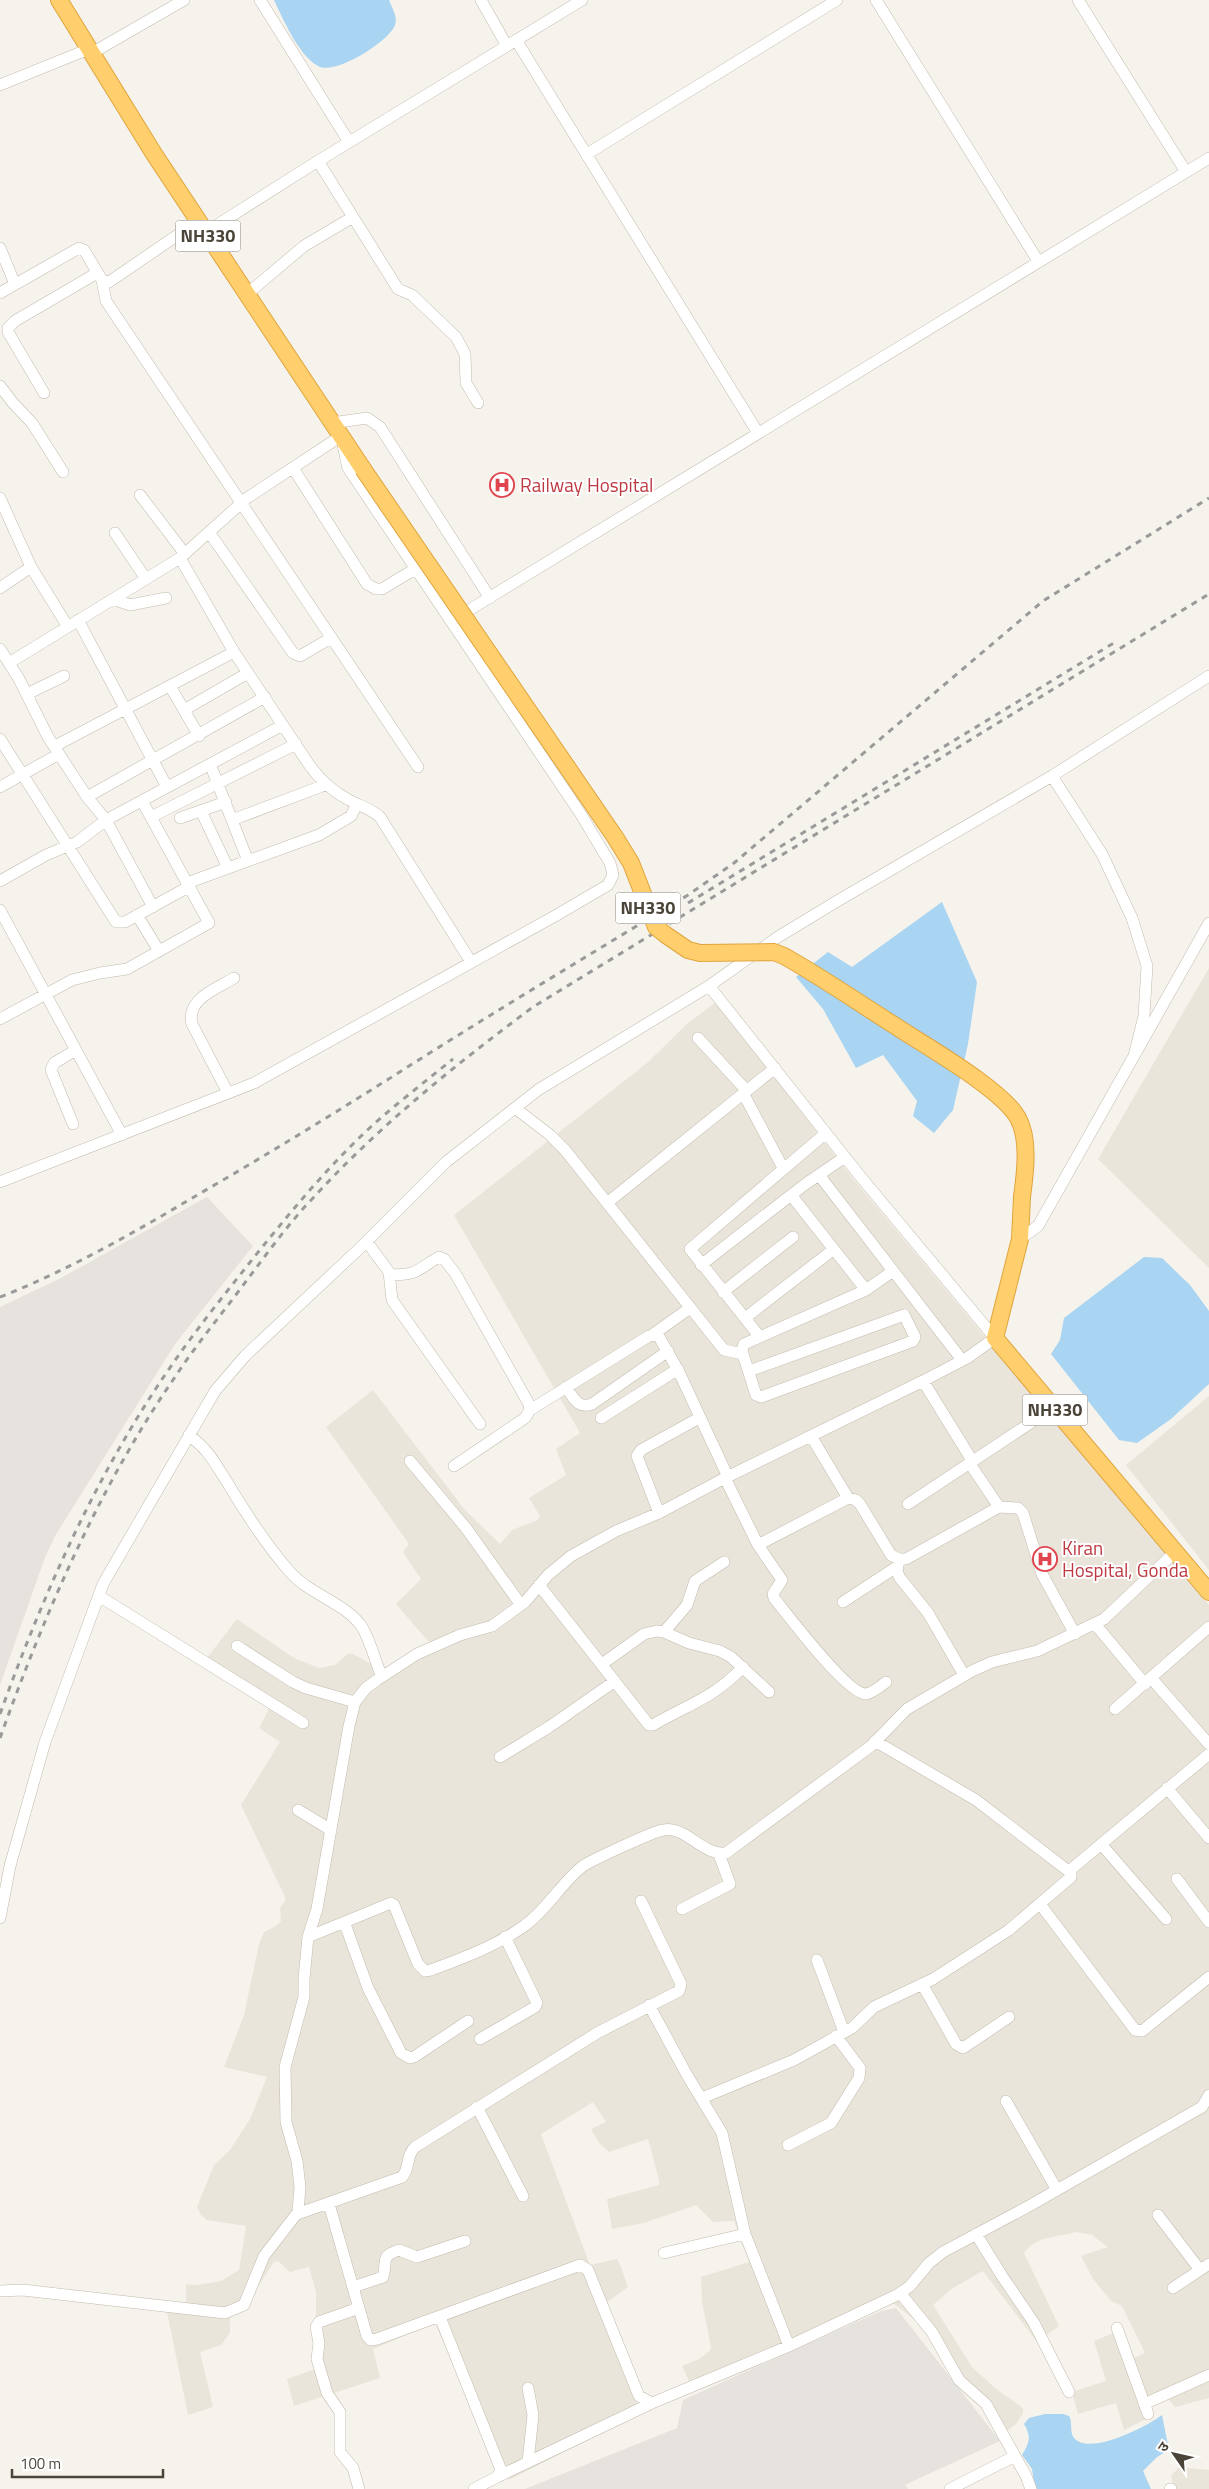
<svg xmlns="http://www.w3.org/2000/svg" width="1209" height="2489" viewBox="0 0 1209 2489" font-family="'Titillium Web','Noto Sans Devanagari',sans-serif">
<style>
.residential{fill:#eae5da}
.industrial{fill:#e6e2dd}
.water{fill:#a9d4f2}
.lines{fill:none;stroke-linecap:round;stroke-linejoin:round}
.minor-casing{stroke:#c2bbae;stroke-width:12}
.highway-casing{stroke:#e0a43c;stroke-width:18}
.minor{stroke:#fff;stroke-width:11}
.highway{stroke:#ffcf6e;stroke-width:16}
.rail{stroke:#9a9a9a;stroke-width:3;stroke-dasharray:6 6;stroke-linecap:butt}
.highway-bridge-casing{stroke:#e0a43c;stroke-width:18;stroke-linecap:butt}
.highway-bridge{stroke:#ffcf6e;stroke-width:16}
.labels{text-anchor:middle;stroke-width:4;stroke-linejoin:round;paint-order:stroke}
.shield{fill:#fff;stroke:#817c74;stroke-width:1}
.shield-label{font-size:18px;font-weight:bold;fill:#4b4439}
.health-label{font-size:19px;fill:#be3a42;stroke:#fff;text-anchor:start}
</style>
<rect width="100%" height="100%" fill="#f6f3ec"/>
<path class="residential" d="M1209 968V1268L1098 1159Z
M716 1002 854 1180 1209 1605V2398L1175 2407 1166 2396 1146 2405 1148 2418 1124 2430 1116 2403 1078 2414 1072 2392 1106 2381 1094 2341 1118 2331 1130 2360 1145 2353 1122 2306 1111 2301 1093 2279 1081 2256 1108 2247 1092 2235 1077 2232 1043 2239 1031 2245 1024 2253 1059 2326 1037 2342 983 2271 953 2288 933 2305 972 2367 995 2388 1023 2408V2413L1017 2423 1002 2435 922 2325 894 2304 885 2301 693 2390 682 2366 699 2359 710 2351 711 2347 702 2302 701 2277 749 2262 734 2221 713 2222 696 2205 644 2223 612 2229 607 2199 659 2185V2180L648 2139 609 2152 600 2144 591 2129 606 2122 593 2102 541 2134 590 2265 617 2259 621 2267 628 2287 599 2308 640 2413 509 2480 491 2453 435 2323 373 2349 380 2378 294 2406 287 2379 321 2367 316 2323V2292L309 2267 290 2272 278 2261 274 2262 249 2300 230 2318V2333L221 2345 200 2352 213 2407 188 2415 166 2307 186 2302V2284L196 2285 221 2281 239 2270 246 2226 207 2220 201 2215 197 2207 214 2165 230 2150 250 2119 267 2077 224 2067 244 2015 259 1944 264 1932 276 1926 281 1921 280 1908 286 1899 241 1805 280 1742 259 1728 270 1707 204 1662 237 1619 294 1658 319 1668 335 1665 349 1653 353 1654 371 1664 380 1682 435 1649 396 1604 421 1579 403 1552 409 1544 326 1427 373 1390 465 1510 500 1544 512 1530 538 1520 540 1516 529 1498 566 1475 556 1449 580 1433 454 1215 647 1063 687 1024Z
M1209 1396V1570L1126 1465Z
M1179 2467 1209 2470V2489H1174L1171 2476Z"/>
<path class="industrial" d="M207 1197 253 1246 175 1344 55 1536 44 1560 0 1685V1307L59 1279Z
M896 2308 1000 2441 905 2485 908 2489H525L677 2428 683 2400 881 2311Z"/>
<path class="water" d="M274 0H389C392 8 398 17 395 25 389 42 334 76 318 66 299 56 283 19 274 0Z
M942 902 977 982 968 1044 953 1110 934 1133 913 1116 917 1101 883 1055 856 1068 823 1009 796 977 828 952 852 967Z
M1144 1257 1162 1258 1190 1285 1209 1311V1384L1171 1419 1137 1443 1119 1440 1051 1354 1060 1340 1064 1318Z
M1045 2414H1063L1069 2416C1073 2422 1069 2431 1074 2438 1090 2456 1146 2427 1162 2415L1169 2450 1157 2457 1143 2471 1151 2489H1035L1032 2469 1022 2455C1029 2443 1032 2437 1024 2424L1029 2418Z"/>
<g class="lines">
<defs>
<path id="minor" d="M260 0 349 142
M481 0 507 46
M876 0 1038 261
M1078 0 1186 172
M516 40 758 433
M92 53 184 0
M0 85 89 49
M587 154 837 0
M318 161 398 289 412 295 456 337 465 354 466 383 478 403
M206 232 310 166 582 0
M0 248 15 284
M102 280 106 301 418 767
M0 293 79 248 84 250 102 280 109 282 198 221
M246 295 304 246 353 217
M0 386 13 403 32 423 63 472
M44 393 8 332V328L15 321 97 273
M332 423 367 418 380 427 490 598
M293 468 367 584 376 589H382L415 569
M140 495 185 554
M0 498 31 567 68 627
M209 532 293 653 300 656 331 638
M115 533 146 579
M180 558 234 652 310 766C321 781 332 791 349 800 360 806 370 808 380 817L471 962
M0 588 31 567
M113 599 130 605 166 598
M456 618 1209 158
M78 620 167 787
M0 649 19 679 48 737 87 797 106 820 153 907
M170 686 199 736
M27 694 64 676
M184 710 248 673
M0 739 116 922H125L190 886
M55 746 234 652
M210 764 248 861
M1052 776 1209 676
M0 787 59 754
M87 797 265 697
M201 811 228 868
M151 817 296 744
M180 818 226 802
M232 820 325 785
M0 881 46 855 77 842 106 820 283 725
M187 883 319 835 351 816 357 804
M0 910 122 1135
M137 915 159 951
M0 1019 72 980 100 973 127 969 209 923 142 801
M698 1038 747 1091
M228 1093 192 1024C186 999 216 989 234 978
M743 1093 783 1168
M515 1108 550 1135 565 1150 724 1350 743 1354
M73 1124 51 1070 54 1063 76 1050
M819 1175 962 1360
M0 1182 254 1083 555 916 608 885 613 875 610 863 580 813 348 468 341 436 247 498 180 558 9 663
M791 1195 866 1290
M607 1203 775 1068
M1020 1239 1038 1226 1209 923
M367 1242 389 1272 392 1300 480 1424
M701 1265 804 1185 845 1157
M390 1275C419 1275 416 1270 439 1257L444 1259 455 1273 529 1404 530 1410 525 1418 454 1466
M723 1292 793 1237
M745 1318 834 1249
M652 1335 690 1308
M760 1337 690 1249 826 1133
M749 1371 904 1315 915 1337 913 1341 761 1397 756 1395 743 1354 742 1350 744 1344 866 1290 893 1271
M923 1381 973 1462
M566 1387C574 1398 577 1409 592 1404L668 1351
M530 1410 649 1336 658 1335 679 1372 728 1477
M601 1418 678 1369
M189 1435C210 1452 213 1460 227 1482 245 1512 266 1545 290 1572 309 1594 347 1604 362 1627 371 1642 375 1661 382 1677
M811 1436 848 1498
M410 1461 466 1528 521 1605
M970 1464 999 1507 1018 1508 1023 1513 1042 1574 1075 1634
M725 1478 758 1545 782 1580 773 1594 774 1598C788 1615 847 1694 866 1694 872 1693 881 1686 886 1682
M908 1504 1053 1408
M659 1513 637 1456 641 1450 699 1418
M758 1545 848 1498 856 1500 860 1504 891 1555 899 1559H906L999 1507
M899 1559 897 1572 900 1578 928 1613 964 1675
M539 1585 649 1725H653C687 1705 714 1698 743 1667
M99 1596 303 1723
M843 1602 898 1566
M1095 1624 1145 1684
M664 1632 687 1605 695 1581 724 1562
M237 1646 293 1682 306 1688 355 1702
M602 1664 644 1634 657 1631 664 1632 689 1643 720 1651 731 1657 769 1692
M1152 1679 1209 1744
M1115 1709 1209 1627
M500 1757 549 1727 615 1681
M1167 1788 1209 1838
M298 1810 331 1830
M1101 1844 1166 1919
M1069 1871 1209 1754
M1177 1879 1209 1922
M1040 1904 1135 2030 1142 2031 1209 1977
M682 1909 730 1884 719 1854
M0 1918 10 1866 45 1742 103 1584 215 1391 245 1356 361 1247 446 1162 538 1090 709 986 778 937 839 900 1052 776 1102 854 1132 918 1147 966 1144 1016 1134 1056
M345 1924 368 1988 401 2053 410 2058 414 2057 468 2021
M308 1937 391 1903 394 1905 418 1964 425 1971 431 1970C463 1958 496 1946 524 1926 547 1910 561 1883 583 1866 592 1860 652 1832 663 1830 686 1825 702 1856 726 1853L871 1746 907 1709 972 1671 992 1662 1037 1651 1104 1619 1175 1552
M817 1960 844 2032
M922 1984 956 2044 963 2048 1009 2017
M649 2005 687 2075 722 2133 745 2234 789 2346
M480 2039 535 2007 537 2003 505 1937
M702 2098 794 2060 852 2028 874 2007 933 1979 1009 1930 1071 1877V1873L976 1800 875 1741
M1006 2101 1057 2190
M477 2107 523 2196
M788 2145 831 2123 859 2078 860 2068 836 2036
M329 2204 367 2336 371 2340 377 2339 580 2265 588 2270 639 2396 652 2403 789 2346 897 2295 910 2286 929 2263 943 2252 1029 2206 1202 2107 1209 2095
M297 2214 402 2177C410 2169 406 2155 415 2147L597 2033 679 1991 681 1984 641 1901
M1158 2215 1200 2270
M976 2234 1002 2276 1034 2323 1069 2392
M664 2253 745 2234
M353 2287 383 2277C388 2260 379 2257 399 2250L417 2257 465 2241
M1173 2288 1209 2264
M0 2291 23 2290 225 2313 244 2305 264 2256 298 2212 300 2187 297 2161 286 2122 285 2067 304 1997V1979L308 1937 317 1909 349 1726 355 1702 366 1688 377 1680 417 1654 460 1635 492 1626 525 1602 548 1575 571 1556 616 1531 659 1513 725 1478 923 1381 967 1358 995 1338 860 1176 709 986
M900 2293 932 2332 959 2380 986 2404 1026 2476 1031 2489
M440 2317 501 2470 497 2477 474 2489
M1117 2328 1148 2414
M528 2388 533 2415 528 2462
M1144 2404 1209 2375
M497 2477 652 2403
M359 2489 353 2468 340 2452V2412L327 2393 317 2359 319 2343 316 2327 319 2322 359 2308
M950 2489 1015 2456
M1170 2489H1171"/>
<path id="highway" d="M59 0 154 154 363 469
M1022 1197 1020 1239 995 1338 1209 1592"/>
</defs>
<use href="#minor" class="minor-casing"/>
<use href="#highway" class="highway-casing"/>
<use href="#minor" class="minor"/>
<use href="#highway" class="highway"/>
<path class="rail" d="M688 903 1117 641
M0 1297C69 1270 135 1232 199 1194 263 1157 325 1119 387 1080 486 1017 587 956 688 895L734 863 1043 601 1209 498
M0 1714C43 1595 95 1477 167 1372 194 1332 225 1294 255 1256 293 1209 330 1164 375 1123 400 1101 427 1080 453 1059
M0 1738C45 1613 99 1487 175 1377 196 1345 221 1315 244 1284 266 1255 288 1224 313 1198 379 1126 455 1065 533 1007L1209 594"/>
<defs>
<path id="highway-bridge" d="M363 469 615 837 631 863 656 927 666 935 688 950 700 953 774 952 784 956C823 978 859 1003 897 1027 927 1047 1002 1089 1018 1118 1030 1140 1025 1174 1022 1197"/>
</defs>
<use href="#highway-bridge" class="highway-bridge-casing"/>
<use href="#highway-bridge" class="highway-bridge"/>
</g>
<defs>
<symbol id="hospital-ring" viewBox="-11 -11 22 22"><circle r="9.5" fill="#fff" stroke="#e0444e" stroke-width="1.5"/><path d="M-5-5h3v3.5h4V-5h3V5h-3V1.5h-4V5h-3Z" fill="#e0444e"/></symbol>
</defs>
<g fill-rule="evenodd">
<use href="#hospital-ring" x="488" y="471" width="28" height="28"/>
<use href="#hospital-ring" x="1031" y="1545" width="28" height="28"/>
</g>
<g class="labels">
<g class="shield">
<rect x="175.5" y="220.5" width="65" height="31" rx="4"/>
<rect x="615.5" y="892.5" width="65" height="31" rx="4"/>
<rect x="1022.5" y="1394.5" width="65" height="31" rx="4"/>
</g>
<g class="shield-label">
<text x="208" y="242">NH330</text>
<text x="648" y="914">NH330</text>
<text x="1055" y="1416">NH330</text>
</g>
<g class="health-label">
<text x="520" y="492">Railway Hospital</text>
<text x="1062" y="1555">Kiran<tspan x="1062" dy="22">Hospital, Gonda</tspan></text>
</g>
</g>
<g transform="translate(1174 2454) rotate(304)" stroke="#ffffff" stroke-width="4" paint-order="stroke">
<path d="M0-4L9 19L0 12L-9 19Z" fill="#4b4439"/>
<text y="-8" font-size="14" font-weight="bold" text-anchor="middle" fill="#4b4439">उ</text>
</g>
<path d="M12 2469v8h151v-8" fill="none" stroke="#4b4439" stroke-width="2.5"/>
<text x="20" y="2469" font-size="15" fill="#4b4439" stroke="#ffffff" stroke-width="4" paint-order="stroke">100 m</text>
</svg>
